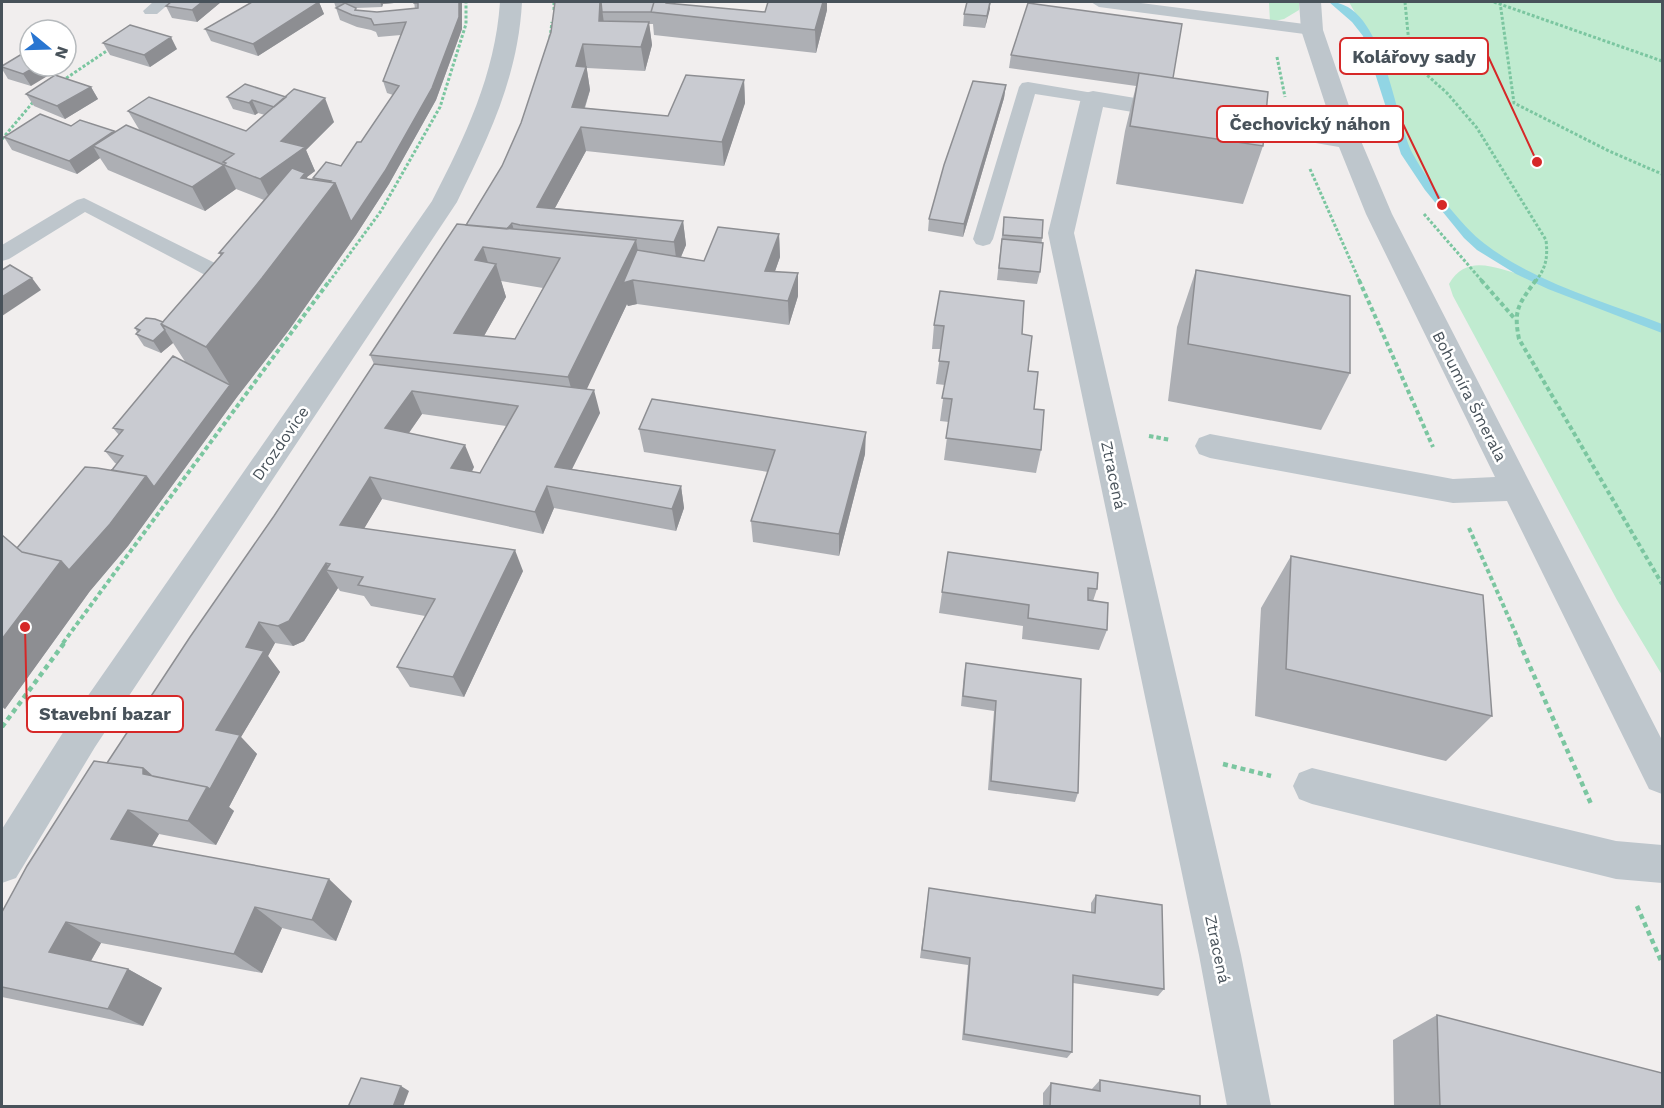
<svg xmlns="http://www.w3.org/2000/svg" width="1664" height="1108" viewBox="0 0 1664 1108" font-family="'Work Sans',sans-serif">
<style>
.green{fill:#c0ebd0}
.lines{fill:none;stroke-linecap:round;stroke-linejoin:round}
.stream{fill:#91d5e4;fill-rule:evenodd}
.path-far2{stroke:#7bc6a0;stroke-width:3;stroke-dasharray:3 2;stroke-linecap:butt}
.path-far1{stroke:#7bc6a0;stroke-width:4;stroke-dasharray:4.5 3;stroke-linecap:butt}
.path{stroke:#7bc6a0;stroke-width:4.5;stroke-dasharray:5 4;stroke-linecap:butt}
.lane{fill:#bec6cc;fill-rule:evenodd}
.street{fill:#bec6cc;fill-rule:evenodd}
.wall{fill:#adafb4;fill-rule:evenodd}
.shaded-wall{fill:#8d8e92}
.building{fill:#c9cbd1;stroke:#8d8e92;stroke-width:1.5;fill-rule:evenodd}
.labels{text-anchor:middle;stroke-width:5;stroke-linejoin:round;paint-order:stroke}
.street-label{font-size:16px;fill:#48525a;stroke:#fff}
.leader{fill:none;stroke:#d62828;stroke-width:2}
.callout-dot{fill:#d62828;stroke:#fff;stroke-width:2}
.callout{fill:#fff;stroke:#d62828;stroke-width:2}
.callout-label{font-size:18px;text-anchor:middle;font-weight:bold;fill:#48525a}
</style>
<rect width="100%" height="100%" fill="#f1eeee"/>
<path class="green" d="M1262 2H1299V10L1284 19 1270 22 1269 3Z
M1349 2H1662V675L1617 600 1453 296 1449 284C1469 249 1503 273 1532 277 1515 268 1498 260 1483 249 1453 227 1425 186 1407 154L1372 43Z"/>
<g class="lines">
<path class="stream" d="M1329 2C1385 2 1393 119 1414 156 1429 183 1461 226 1485 244 1536 283 1603 301 1662 324V333L1548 289 1516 274 1477 250 1464 238 1425 190 1401 154 1363 36 1352 22Z"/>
<path class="path-far2" d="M554 2V11
M1405 2 1410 54 1419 68 1447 93 1477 128 1546 240C1548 258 1546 268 1535 282
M1494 2 1662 61
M1500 2 1514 103 1609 151 1662 174
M550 38 552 22
M1277 57 1285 97
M62 81 111 48
M2 139 34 101
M1310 169 1360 282
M1424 214 1483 282
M329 282 381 211 440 107 466 24V2"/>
<path class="path-far1" d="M1359 280 1433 447
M1481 280 1515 319
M1536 280C1519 304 1513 309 1519 339L1662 584
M1149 436 1171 440
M1469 528 1520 643
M63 643 330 280"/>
<path class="path" d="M1519 642 1592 806
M2 727 65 642
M1223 764 1271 776
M1637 906 1662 963"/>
<path class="lane" d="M153 2H171L157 14H145L143 11Z
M1091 2H1133L1312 25 1320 30 1312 35 1099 7Z
M1028 82 1093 93 1099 94 1102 98 1099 102 1093 103 1035 94 993 239 990 244 983 246 976 244 973 239 1019 87 1022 83Z
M84 198 221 266 224 271 221 276 214 278 207 276 85 212 9 259 2 261V245L77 200Z"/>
<path class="street" d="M500 2H522C518 77 489 136 457 202L95 747 16 878 2 883V829L69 723 432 201C465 137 495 75 500 2Z
M1299 2H1321L1323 30 1361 141 1392 214 1662 740V794L1649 789 1507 501 1453 503 1210 458 1199 454 1195 446 1199 438 1210 434 1453 479 1495 477 1366 214 1339 147 1103 107 1074 233 1241 955 1271 1106H1227L1199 955 1048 233 1081 98 1085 93 1093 91 1334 131 1301 30Z
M1312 768 1616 841 1662 845V883L1616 879 1312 804 1299 799 1293 786 1299 773Z"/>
</g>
<path class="wall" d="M171 2H221L197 22 172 18 166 6Z
M319 2 324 14 258 56 211 41 205 29Z
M334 2H405L383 4 382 7 356 8 357 11 377 12 415 9 414 2H462V29L436 100 389 184 356 235 289 330 237 397 128 546 90 591 5 709 3 708 2 711V535L17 548 112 470 117 464 115 463 105 451 119 435 113 428 186 363 173 343 161 353 144 346 136 334 137 332 135 328 163 322 221 256 219 253 264 200 236 189 205 211 108 170 100 158 77 174 12 150 4 137 71 126 115 133 140 131 128 111 246 131 265 115 258 113 255 115 233 109 227 97 245 84 334 122 306 150 315 171 307 177V179L314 180 313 178 341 166 361 142 393 95 387 93 383 81 401 35 378 37 376 32 371 30 357 27 340 20Z
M555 2 666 3 765 12 768 2H827V10L816 53 654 35 653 24H649L652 45 645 71 587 68V70L590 90 585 108 668 116 744 80 745 103 724 166 586 151 555 208 683 221 686 245 681 257 704 261 779 234 780 257 775 271 798 296 789 325 637 304 628 306 627 304 586 389 600 413 572 469 681 486 684 508 676 531 554 508 543 534 382 499 364 528 523 571 464 697 410 687 397 667 425 616 371 606 364 596 340 591 338 588 304 641 293 646 275 643 268 656 280 672 241 737 257 754 229 807 234 811 216 845 159 834 152 846 352 901 336 941 282 928 262 973 101 943 91 961 128 969 162 988 143 1026 2 997V912L107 763 274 516 374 364 370 355 466 225 502 166 521 123 551 32ZM501 281 543 288 515 339 484 336 506 297ZM422 414 506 426 480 473 472 472 474 467 409 433Z
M967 2H991L985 28 963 26 964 14Z
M103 43 177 49 150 67 110 55Z
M30 49 31 86 8 79 2 69V66Z
M1011 55 1173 78 1263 146 1243 204 1116 184 1125 131 1136 86 1009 68Z
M1006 85 1004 98 963 237 928 231 929 219Z
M91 87 98 99 65 119 34 106 26 94Z
M1004 217 1042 238 1040 272 1037 284 997 280Z
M1196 270 1350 373 1321 430 1168 401 1177 327Z
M934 325 1022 334 1041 450 1036 473 944 460 949 422 940 421 945 385 936 384 941 349H932Z
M639 429 865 454 839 556 753 542 751 521 768 472 644 452Z
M948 552 1097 589 1093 601 1107 630 1099 650 1022 639 1023 626 939 613Z
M1291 556 1492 716 1446 761 1255 716 1261 608Z
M966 663 1078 793 1075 802 988 790 994 711 961 706 964 673Z
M929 888 1091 913V903L1096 895 1164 989 1158 996 1073 983 1072 1052 1067 1058 962 1040 968 965 920 958Z
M1437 1015 1662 1107H1394L1393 1040Z
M1100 1080 1200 1107H1043V1093L1051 1083 1091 1090Z"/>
<path class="shaded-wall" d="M202 2H221L197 22 192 10Z
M319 2 324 14 258 56 253 44Z
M380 2H405L383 4 382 7Z
M459 2H462V29L436 100 389 184 356 235 289 330 237 397 128 546 90 591 5 709 2 706V639L61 561 89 591 69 570 146 476 230 385 206 347 272 203 260 179 281 141 325 98 334 122 306 150 315 171 307 177 319 204Z
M601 2 604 23 599 21Z
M823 2H827V10L816 53 815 30Z
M990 2V9L985 28 987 16Z
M649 22 652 45 645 71 641 47Z
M171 37 177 49 150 67 144 55Z
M583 44 590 90 577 131 572 107 576 66Z
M37 66H64L31 86 23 74Z
M744 80 745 103 724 166 722 142Z
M1006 85 1004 98 963 237 964 224 980 170Z
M91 87 98 99 65 119 57 106Z
M252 100 258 113 255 115 249 103Z
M581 127 586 151 544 228 537 207Z
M114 131 121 143 93 146 100 158 77 174 69 161Z
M224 165 236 189 205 211 192 187Z
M683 221 686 245 677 266 674 242Z
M512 223 518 246 500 239Z
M779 234 780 257 767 294 765 271Z
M636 240 642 274 633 280 637 304 628 306 627 304 577 410 568 377Z
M483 247 491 272 496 264 506 297 467 366 454 333 475 260Z
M798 273V296L789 325 788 301Z
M32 278 41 290 2 316V297Z
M165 330 173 343 161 353 153 341Z
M594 390 600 413 562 489 555 467Z
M412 391 422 414 396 451 385 428Z
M866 432 865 454 839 556V534Z
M465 445 474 467 461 490 451 468Z
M370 477 382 499 353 547 340 525Z
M547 486 554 508 543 534 535 512Z
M681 486 684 508 676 531 672 509Z
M515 550 523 571 464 697 453 677Z
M326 563 332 571 326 570 338 588 304 641 293 646 278 626Z
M259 622 275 643 268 656 280 672 241 737 257 754 229 807 234 811 216 845 188 821 216 730 246 647Z
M143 768 161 784 143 774Z
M128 810 159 834 143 862 111 839Z
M329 879 352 901 336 941 312 920Z
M255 907 282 928 262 973 234 954Z
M66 922 101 943 85 971 49 952Z
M128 969 162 988 143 1026 108 1009Z
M401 1086 409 1091 403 1107H393Z"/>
<path class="building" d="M171 2H202L192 10 166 6Z
M252 2H319L253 44 205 29Z
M414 2H459V17L432 88 385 171 351 222 335 183 330 182 331 181 313 178 326 162 341 166 357 142H361L399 86 383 81 406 22 374 25 371 19 367 18 352 15 336 8 345 3 356 8 355 10 377 12 418 8V3H414Z
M555 2H600L599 21 649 22 641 47 583 44 576 66 586 67 572 107 668 116 686 75 744 80 722 142 581 127 537 207 683 221 674 242 520 225 512 223 507 229 466 225 502 166 521 123 551 32Z
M601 2H654L651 12H602Z
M654 2H666V3L765 12 768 2H823L815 30 651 12Z
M967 2H990L987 16 964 14Z
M1028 3 1182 24 1173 78 1011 55Z
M130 25 171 37 144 55 103 43Z
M30 49V66H37L23 74 2 67V66Z
M1139 73 1268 92 1263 146 1130 126Z
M55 75 91 87 57 106 26 94Z
M973 81 1006 85 980 170 964 224 929 219 944 165Z
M245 84 286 97 274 107 252 100 249 103 227 97Z
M294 89 325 98 281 141 305 147 260 179 224 165 226 163 223 162 234 154 128 111 149 97 246 131Z
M40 114 71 126 80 120 114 131 69 161 4 137Z
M126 125 224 165 192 187 93 146Z
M292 168 305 173 301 178 335 183 262 278 206 347 161 324 223 253H219Z
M1004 217 1043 220 1042 238 1003 235Z
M457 224 636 240 568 377 370 355ZM483 247 560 258 515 339 454 333 496 264 475 260Z
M718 227 779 234 765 271 798 273 788 301 633 280 623 283 637 250 704 261Z
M1002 239 1043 243 1040 272 999 268Z
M10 265 32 278 2 297V270Z
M1196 270 1350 296V373L1188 344Z
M940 291 1024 301 1022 334 1032 336 1028 371 1038 372 1034 409 1044 410 1041 450 946 438 952 399 942 398 949 362 939 361 944 326 934 325Z
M146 318 155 319 163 322 161 324 165 330 153 341 136 334 140 330 135 328Z
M173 356 230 385 154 487 146 476 112 470 123 456 105 451 123 430 113 428Z
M374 364 594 390 555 467 681 486 672 509 547 486 535 512 370 477 340 525 515 550 453 677 397 667 435 599 358 585 363 577 326 570 330 564 326 563 289 621 278 626 259 622 246 647 264 651 216 730 240 735 210 789 207 787 152 776 143 768 107 763 190 637 274 516ZM412 391 518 406 480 473 451 468 465 445 385 428Z
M652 399 866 432 839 534 751 521 775 450 639 429Z
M85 467 97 468 146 476 110 524 69 570 61 561 22 552 17 548Z
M2 535 22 552 61 561 2 639Z
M948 552 1098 573 1097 589 1088 588V600L1108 603 1107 630 1028 618 1029 605 942 592Z
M1291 556 1483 595 1492 716 1286 669Z
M966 663 1081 679 1078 793 991 781 996 701 963 696Z
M94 761 143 768V774L207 787 188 821 128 810 111 839 329 879 312 920 255 907 234 954 66 922 49 952 128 969 108 1009 2 987V912L27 866Z
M929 888 1095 913 1096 895 1162 905 1164 989 1073 975 1072 1052 964 1034 970 958 922 950Z
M1437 1015 1662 1073V1107H1440Z
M361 1078 401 1086 393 1107H348Z
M1100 1080 1200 1096V1107H1050L1051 1083 1100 1091Z"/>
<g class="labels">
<g class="street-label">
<text transform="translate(1470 396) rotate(63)" y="6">Bohumíra Šmerala</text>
<text transform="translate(280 443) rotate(-55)" y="6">Drozdovice</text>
<text transform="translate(1114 475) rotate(78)" y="6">Ztracená</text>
<text transform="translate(1218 949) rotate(78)" y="6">Ztracená</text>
</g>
</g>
<path class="leader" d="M1537 162L1488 56M1442 205L1403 124M25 627L27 714"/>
<g class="callout-dot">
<circle cx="1537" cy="162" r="6"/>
<circle cx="1442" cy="205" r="6"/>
<circle cx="25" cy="627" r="6"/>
</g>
<g class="callout">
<rect x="1340" y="38" width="148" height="36" rx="6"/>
<rect x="1217" y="106" width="186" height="36" rx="6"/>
<rect x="27" y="696" width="156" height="36" rx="6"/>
</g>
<g class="callout-label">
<text x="1414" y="63">Kolářovy sady</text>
<text x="1310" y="130">Čechovický náhon</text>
<text x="105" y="720">Stavební bazar</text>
</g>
<rect width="1664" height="1108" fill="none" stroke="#48525a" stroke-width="6"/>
<g transform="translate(48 48) rotate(109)"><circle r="28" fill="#ffffff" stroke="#b6babd" stroke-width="1.5"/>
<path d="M0-4.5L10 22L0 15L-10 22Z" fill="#2875d1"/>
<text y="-9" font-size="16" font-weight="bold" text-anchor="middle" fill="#48525a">N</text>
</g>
</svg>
